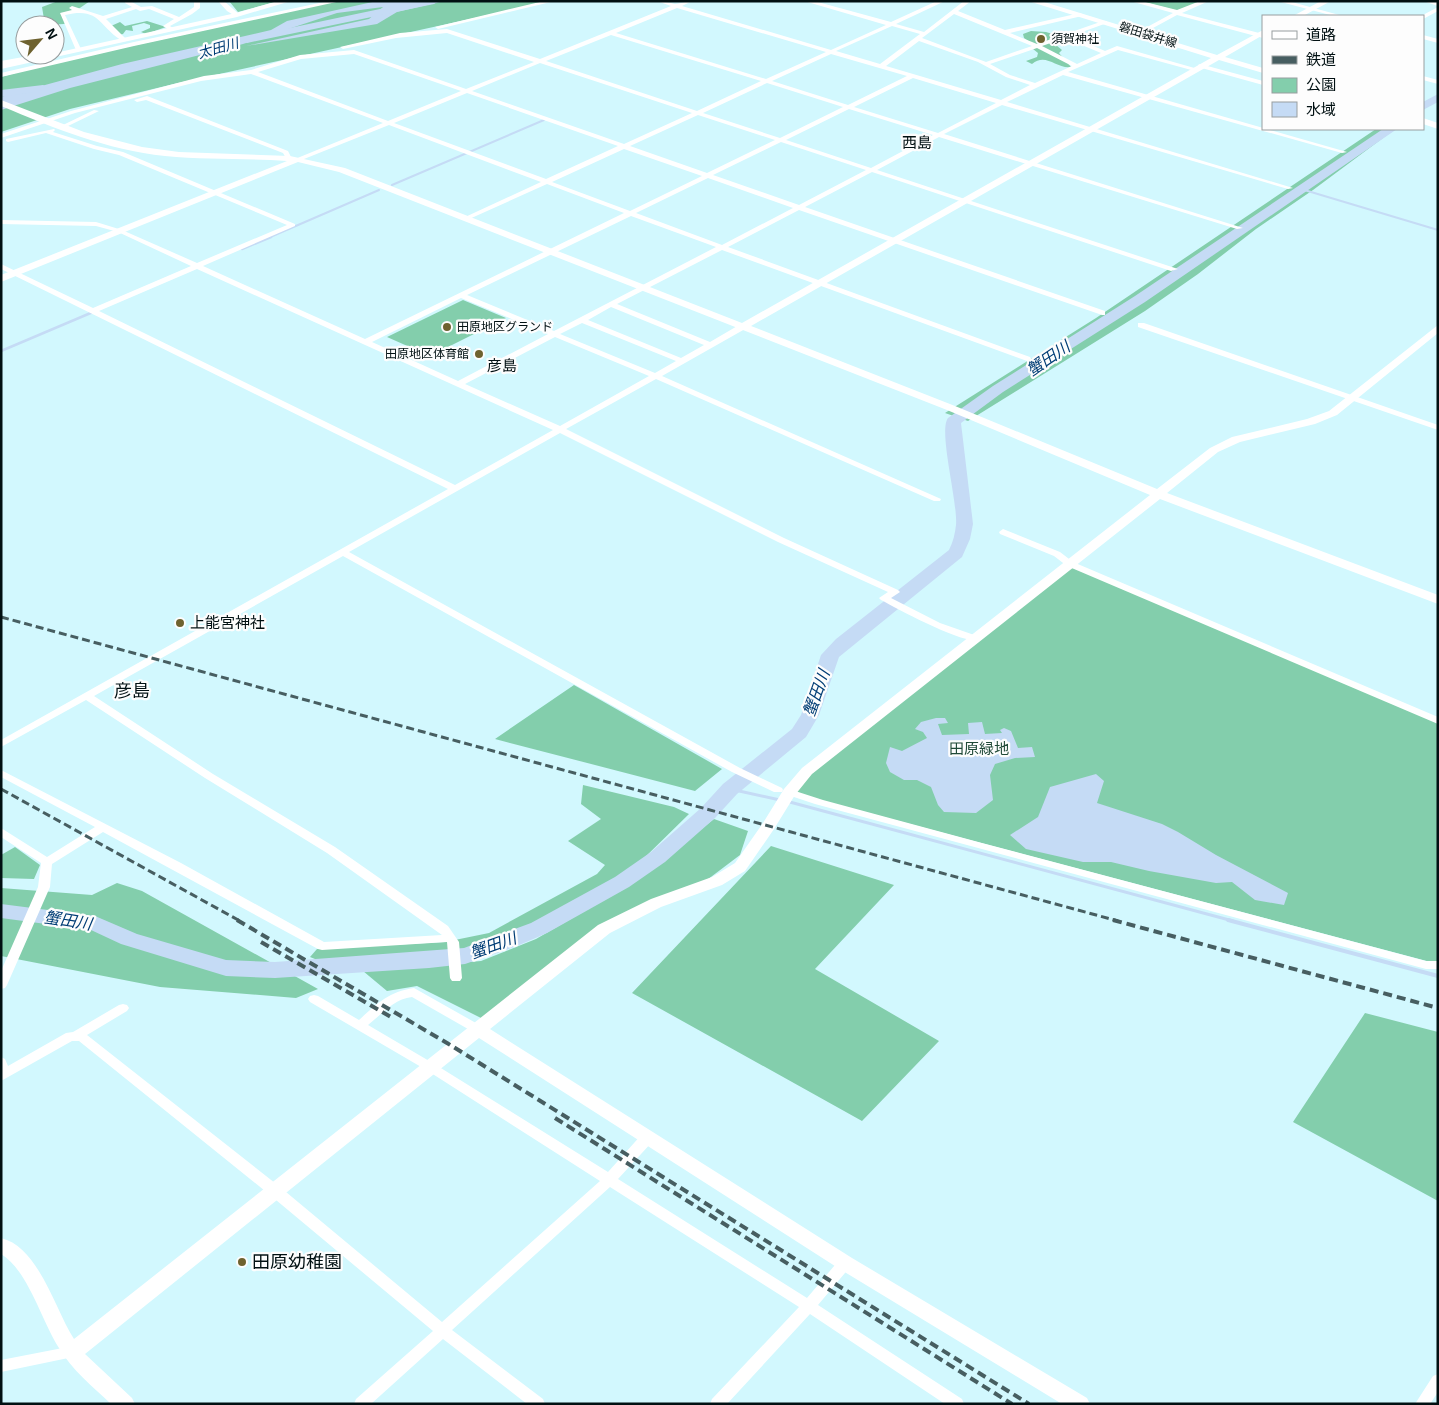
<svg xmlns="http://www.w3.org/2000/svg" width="1439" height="1405" viewBox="0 0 1439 1405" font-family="Helvetica,'Noto Sans JP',sans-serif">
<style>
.green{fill:#83ceac}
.water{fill:#c5dbf5}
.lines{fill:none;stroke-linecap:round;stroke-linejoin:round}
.stream-far3{stroke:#c5dbf5;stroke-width:2}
.stream-far2{stroke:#c5dbf5;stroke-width:2.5}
.stream-far1{stroke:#c5dbf5;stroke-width:3}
.stream{stroke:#c5dbf5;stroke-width:4}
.river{fill:#c5dbf5;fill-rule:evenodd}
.street{fill:#fff;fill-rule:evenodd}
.secondary{fill:#fff;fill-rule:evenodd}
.rail-far1{stroke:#475e61;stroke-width:3;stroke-dasharray:8 4;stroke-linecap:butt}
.rail{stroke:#475e61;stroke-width:4;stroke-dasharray:9 5;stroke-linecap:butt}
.poi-dot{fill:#6e622f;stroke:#fdfdfd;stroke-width:2}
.labels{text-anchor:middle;stroke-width:4.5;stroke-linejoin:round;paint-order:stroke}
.far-street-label{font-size:12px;fill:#011012;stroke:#fdfdfd}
.far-poi-label{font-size:12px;fill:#011012;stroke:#fdfdfd;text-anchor:start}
.far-water-label{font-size:14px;font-style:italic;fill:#003d75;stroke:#fdfdfd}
.far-quarter-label{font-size:15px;fill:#011012;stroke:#fdfdfd}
.poi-label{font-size:15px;fill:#011012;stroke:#fdfdfd;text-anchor:start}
.park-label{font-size:15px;fill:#214a38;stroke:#fdfdfd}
.water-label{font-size:16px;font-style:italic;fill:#003d75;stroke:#fdfdfd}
.quarter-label{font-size:18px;fill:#011012;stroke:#fdfdfd}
.near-poi-label{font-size:18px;fill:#011012;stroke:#fdfdfd;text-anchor:start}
</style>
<rect width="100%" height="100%" fill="#d2f8fe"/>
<path class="green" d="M58 1H90L77 10 63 14 66 23 64 24 45 25 42 7Z
M229 1H279L238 12Z
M337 1H552L178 83 70 109 1 132V77L44 65Z
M1140 1H1202L1178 11Z
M147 21 166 27 146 34 141 32 150 28V25L144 23 132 26 133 31 126 30 123 34 119 35 111 26 120 22 125 26Z
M1031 31 1046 32 1078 42 1067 41 1056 45 1062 50 1059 53 1071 67C1056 69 1046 52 1032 64L1026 61 1037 57 1038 53 1033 49 1037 47 1024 38 1023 34Z
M1376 129H1395L1313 190 1256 229 1198 274 1145 311 968 421 945 413 1096 318Z
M463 300 506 318 430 356 387 337Z
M1070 564 1438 719V964L789 792Z
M574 685 722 769 695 791 495 739Z
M583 785 674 807 689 814 635 867 534 925 484 946 454 953 386 958 320 961 310 957 317 949 445 942 489 933 597 874 605 865 568 841 601 819 581 804Z
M714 819 748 831 740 855 695 889 613 924 489 1022 417 986 387 991 363 971 481 961 536 939 631 884Z
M771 846 894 885 815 969 939 1041 862 1121 632 993Z
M15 847 40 865 34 879 1 878V855Z
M117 883 142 891 318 989 296 998 160 987 1 956V888L92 895Z
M1365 1013 1438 1032V1201L1293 1122Z"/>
<path class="water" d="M377 1H444L397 12 377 24 246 46 369 19 383 7 337 13 243 44 70 88 1 110V97L122 64 271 30 287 21Z
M936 718H945L948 723 938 724 942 735 969 734 968 723 982 722 985 734 1002 733 1000 730 1004 728 1011 731 1018 748 1032 747 1035 757 1015 758 995 764 990 775 993 800 976 813 944 812 938 805 931 787 917 780H904L890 772 886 763 890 747 902 751 927 738 923 732 915 729 921 722Z
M1096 774 1104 781 1097 803 1162 824 1178 832 1216 855 1288 893 1284 905 1255 900 1232 882 1216 883 1149 871 1111 862H1083L1026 849 1010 835 1038 817 1050 787Z"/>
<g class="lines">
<path class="stream-far3" d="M392 185 544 120
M1301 189 1438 230
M268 238 379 190"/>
<path class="stream-far2" d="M242 249 271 237
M1 351 93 312"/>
<path class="stream-far1" d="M730 789 780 800
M786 801 1233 921"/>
<path class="stream" d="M1228 920 1438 976"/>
<path class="river" d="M418 1H439L434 4 247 43 242 40 247 37Z
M43 85 49 88 47 90 1 97V90Z
M1438 94V102L1423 110V102Z
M1383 129H1397L1145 302 1003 392 961 423 973 524 970 539 962 557 839 657 819 715 806 737 737 794 715 818 665 862 629 887 547 933 517 946 465 964 429 968 275 978 226 976 121 944 91 930 1 918V904L95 916 137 934 226 960 275 962 464 948 531 923 615 877 651 852 701 808 723 784 792 729 801 715 821 655 836 639 949 550C953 542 955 534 956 525 958 502 938 431 948 418L993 386 1135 296Z"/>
<path class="street" d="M125 1H130L141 7 152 6 179 17 194 7V1H200V8L192 14 170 26 174 29 171 31 163 26 174 19 149 9 140 11 136 9 106 19 126 39 123 41C99 28 101 6 65 15L81 49 76 50 60 13 72 10 69 8 72 6 103 16 132 7 125 3Z
M218 1H224L240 15 235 16 227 11Z
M329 1H341L134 46 1 77V73L134 42Z
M544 1H555L438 29 435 27Z
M657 1C664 1 669 3 675 4 680 4 686 1 692 1L682 6 831 50 886 25 804 1H814L891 22 937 1H945L896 24 924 32 964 1H971L958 11 1005 30 1080 13 1082 14V16L1010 33 1037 44 1103 21H1107V23L1071 36 1105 51 1117 46 1198 69 1195 71 1118 50 1068 72 1347 152 1342 153 1063 75 1007 102 1293 188 1288 189 1002 105 944 134 1243 228 1237 229 939 137 877 170 1178 269 1171 271 872 172 805 207 1105 311V315H1102L799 210 728 247 1030 357 1031 359 1027 361 722 250 617 304 710 342 739 325H745V329L662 376 941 499 940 501H934L656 379 566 429 784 538 898 590 900 592 891 598 940 623 977 636 979 638 977 640C960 643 898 609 881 600L879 598 888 592 778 542 560 433 349 552 740 768 782 788 783 790 782 792H774L732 772 343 556 94 696 213 774 335 847 448 926 459 942 462 978 460 981H452L450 978 447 942 322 950 318 949 103 832 52 864 50 887 7 985 5 988 1 989V971L38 887 41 863 1 837V828L47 857 95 827 1 777V770L181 863 324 942 442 935 327 853 205 778 86 700 1 747V740L448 489 1 269V264L93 308 191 266 118 232 96 226 1 224V220L96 222 122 230 197 263 287 225 119 155 94 149 46 133 8 142 6 141V139L54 129 55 130 53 132 97 146 123 152 295 224V226L203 266 365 339 624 213 547 184 467 220H463V218L541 182 389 125 299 161H295V159L383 123 251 74 201 81 75 113 1 138V134L71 111 204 76 251 70 300 55 354 50 466 89 534 62 447 33 396 38 343 49 340 47 400 33 447 29 540 59 671 6ZM677 8 826 52 766 79 616 33ZM954 14 1032 46 986 62 922 38ZM892 26 920 34 880 64 836 51ZM611 35 761 81 697 111 546 61ZM1065 38 1101 53 1077 64 1042 46ZM919 41 978 62 1006 77 1030 85 1001 100 886 66ZM1037 48 1072 66 1035 83 1010 75 990 64ZM354 54 461 91 388 121 258 72 301 59ZM831 54 907 76 848 105 772 81ZM540 63 692 113 624 144 472 91ZM913 78 996 103 938 133 854 107ZM767 83 843 107 780 138 703 113ZM467 93 618 146 546 179 394 123ZM849 109 933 135 871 168 786 140ZM698 115 775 140 707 173 630 146ZM781 142 866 170 799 205 713 175ZM624 149 702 176 630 211 552 182ZM708 178 793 208 722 245 636 213ZM631 216 716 247 554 331 467 295ZM197 269 553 430 455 485 99 311ZM461 298 548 334 458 381 372 342ZM611 307 704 345 681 358 588 320ZM582 323 676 361 655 373 560 334ZM555 337 649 376 560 426 465 384Z
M1130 1H1141L1177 10 1200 1H1209L1182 13 1263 34V38L1177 15 1142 34H1138V32L1173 13Z
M1277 1H1288L1343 16H1334Z
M1425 1 1438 2V6L1426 2Z
M1438 7V11L1425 18 1423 19V16H1421Z
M1423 35 1438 39V43L1423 39Z
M34 55H47L1 65V61Z
M1200 64 1263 81V85L1198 67V65Z
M1423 76 1438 80V84L1423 80Z
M147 96 288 151 292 159 287 160 283 153 146 100 137 102 134 100Z
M94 110 99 111 68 126 63 125Z
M1138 323H1144L1438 425V430L1138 327Z
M1003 529 1060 552 1073 562 1438 717V724L1067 566 1054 556 1000 534 999 532Z
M789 789 823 800 982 843 1426 961H1438V969H1426L815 804 785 794 784 792Z
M414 988 483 1027 485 1030 483 1033 479 1034 475 1033 412 997C394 999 382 1014 368 1025L436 1065 608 1172 643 1133 648 1132 653 1133 654 1137 653 1141 618 1179 807 1298 840 1259 845 1257 850 1259 852 1263 850 1267 818 1305 962 1399 964 1404H945L810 1314 727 1404H710L712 1399 799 1307 610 1187 452 1330 543 1399 545 1404H527L443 1339 371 1404H354L356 1399 433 1331 270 1195 79 1041H72L1 1081V1057L5 1059 8 1066 66 1033 73 1032 119 1005 123 1004 127 1005 129 1008 127 1011 87 1035 280 1187 442 1322 600 1181 428 1071 310 1002 308 999 310 996 314 995 318 996 359 1020C378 1003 388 992 414 988Z
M73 1346 78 1348 80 1352 78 1356 1 1372V1360Z
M1438 1374V1392L1430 1404H1415L1433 1376Z"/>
<path class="secondary" d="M278 1H291L237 17 1 69V64L44 55H55V53L236 13Z
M1028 1H1041L1217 55 1263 30V35L1225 57 1263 68V73L1219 60 751 326 955 406 1157 489 1210 448 1232 437 1307 419 1329 411 1438 325V333L1337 415 1315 424 1240 442 1218 452 1167 493 1438 595V604L1160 499 812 774 795 795 774 829 745 871 722 885 661 907 610 933 490 1029 852 1258 1087 1398 1090 1404H1062L838 1268 479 1038 85 1354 132 1398 135 1404H111C92 1386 72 1370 59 1348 42 1322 28 1270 1 1254V1238C39 1247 55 1310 74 1339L598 925 651 899 712 877 735 863 763 823 784 789 802 768 1150 495 947 410 339 172 298 162 1 282V275L287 161C246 158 205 160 165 156 107 150 54 128 1 106V100L84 132 142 147 179 152 290 156 345 168 742 323 1211 58Z
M1321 1H1331L1303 16H1293Z
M1423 118 1438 123V129L1423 124Z"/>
<path class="rail-far1" d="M1 617 1118 921
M1 789 240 921"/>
<path class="rail" d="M237 920 447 1043 1029 1404
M1113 920 1438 1008
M261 942 391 1017
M555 1118 1012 1404"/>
</g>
<g class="poi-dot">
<circle cx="1041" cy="39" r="5"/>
<circle cx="447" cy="327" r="5"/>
<circle cx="479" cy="354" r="5"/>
<circle cx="180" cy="623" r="5"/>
<circle cx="242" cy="1262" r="5"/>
</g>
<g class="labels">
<g class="far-street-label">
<text transform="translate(1148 35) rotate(17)" y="4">磐田袋井線</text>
</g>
<g class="far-poi-label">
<text x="1051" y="43">須賀神社</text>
<text x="457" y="331">田原地区グランド</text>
<text x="469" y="358" text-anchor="end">田原地区体育館</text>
</g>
<g class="far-water-label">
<text transform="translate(218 48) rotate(-16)" y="5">太田川</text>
</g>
<g class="far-quarter-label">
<text x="917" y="148">西島</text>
<text x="502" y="371">彦島</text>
</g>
<g class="poi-label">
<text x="190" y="628">上能宮神社</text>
</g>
<g class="park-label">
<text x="979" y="754">田原緑地</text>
</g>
<g class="water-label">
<text transform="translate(1048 358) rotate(-34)" y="6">蟹田川</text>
<text transform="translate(816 693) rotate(-70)" y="6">蟹田川</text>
<text transform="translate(68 920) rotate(9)" y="6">蟹田川</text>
<text transform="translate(493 945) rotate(-20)" y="6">蟹田川</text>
</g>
<g class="quarter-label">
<text x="132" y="697">彦島</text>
</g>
<g class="near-poi-label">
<text x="252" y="1268">田原幼稚園</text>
</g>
</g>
<rect width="1439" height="1405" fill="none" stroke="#011012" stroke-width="5"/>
<rect x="1262" y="15" width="162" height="115" fill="#fdfdfd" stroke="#989e9f"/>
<rect x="1272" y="31" width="25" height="8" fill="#ffffff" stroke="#989e9f"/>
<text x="1306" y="40" font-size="15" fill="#011012">道路</text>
<rect x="1272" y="56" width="25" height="8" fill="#475e61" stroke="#989e9f"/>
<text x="1306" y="65" font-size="15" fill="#011012">鉄道</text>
<rect x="1272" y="78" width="25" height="15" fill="#83ceac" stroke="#989e9f"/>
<text x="1306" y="90" font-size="15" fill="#011012">公園</text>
<rect x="1272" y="102" width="25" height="15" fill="#c5dbf5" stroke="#989e9f"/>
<text x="1306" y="115" font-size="15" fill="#011012">水域</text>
<g transform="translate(40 40) rotate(62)"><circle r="24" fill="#fdfdfd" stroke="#989e9f"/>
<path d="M0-4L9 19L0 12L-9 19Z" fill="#6e622f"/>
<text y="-8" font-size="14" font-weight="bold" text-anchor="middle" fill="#011012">N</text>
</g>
</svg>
